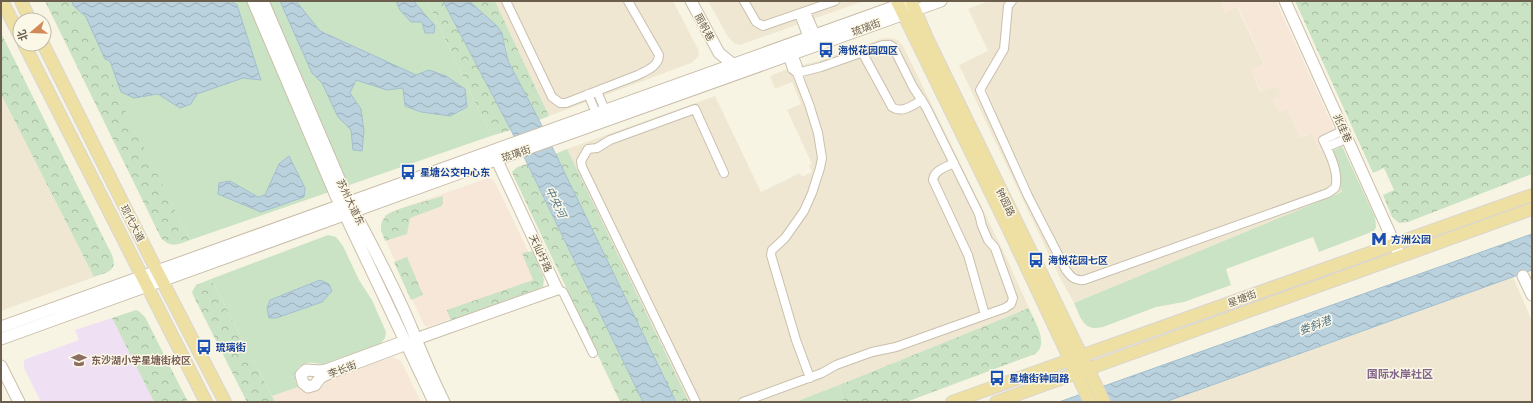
<svg xmlns="http://www.w3.org/2000/svg" width="1533" height="403" viewBox="0 0 1533 403" font-family="'PT Sans','Noto Sans SC',sans-serif">
<style>
.residential{fill:#efe7d2}
.commercial{fill:#f7e7d8}
.education{fill:#f0e0f4}
.grass{fill:#cae3c4}
.forest{fill:url(#forest-crowns)}
.water{fill:url(#water-waves);stroke:#a2bfcf}
.lines{fill:none;stroke-linecap:round;stroke-linejoin:round}
.street-casing{stroke:#c9bfae;stroke-width:10}
.secondary-casing{stroke:#cabeaa;stroke-width:13}
.primary-casing{stroke:#d9d5d1;stroke-width:14}
.street{stroke:#fff;stroke-width:8}
.secondary{stroke:#fff;stroke-width:11}
.primary{stroke:#eee0a3;stroke-width:12}
.labels{text-anchor:middle;stroke-width:3;stroke-linejoin:round;paint-order:stroke}
.street-label{font-size:10px;fill:#6c5e4d;stroke:#fcf8e8}
.transit-label{font-size:10px;font-weight:bold;fill:#164399;stroke:#fcf8e8;text-anchor:start}
.education-label{font-size:10px;font-weight:bold;fill:#785e54;stroke:#fcf8e8;text-anchor:start}
.water-label{font-size:11px;font-style:italic;fill:#51768a;stroke:#fcf8e8}
.neighbourhood-label{font-size:11px;font-weight:bold;fill:#836589;stroke:#fcf8e8}
</style>
<defs>
<pattern id="forest-crowns" width="20" height="18" patternUnits="userSpaceOnUse"><rect width="20" height="18" fill="#cae3c4"/><path d="M2 6a3 3 0 1 1 6 0M12 15a3 3 0 1 1 6 0" fill="none" stroke="#a8bba1"/></pattern>
<pattern id="water-waves" width="16" height="10" patternUnits="userSpaceOnUse"><rect width="16" height="10" fill="#bad2de"/><path d="M0 5q4-4 8 0t8 0" fill="none" stroke="#9baeb6"/></pattern>
</defs>
<rect width="100%" height="100%" fill="#f8f4e3"/>
<path class="residential" d="M495 1H673L698 49 699 54 698 57 691 63 549 116Z
M708 1H864L740 45 735 44 728 37Z
M989 1H1220L1225 13 1237 7 1264 64 1251 70 1260 92 1277 85 1282 96 1273 100 1279 112 1287 108 1300 138 1312 133 1319 149 1332 151 1343 192 1074 303 1060 278 959 65 988 51 968 9Z
M884 38H891L898 40 903 46 1006 257 1029 308 839 385 795 402H689L567 149 715 96 761 192 800 173 802 177 812 172 809 165 812 164 787 110 801 104 792 82 775 89 770 76 785 70 818 61Z
M1 94 94 277 1 311Z
M1513 277 1532 321V402H1165Z"/>
<path class="commercial" d="M1220 1H1276L1342 146 1324 154 1319 149 1312 133 1300 138 1287 108 1279 112 1273 99 1282 96 1277 86 1261 92 1251 70 1264 63 1238 7 1225 13Z
M488 178 492 179 496 184 541 278 535 289 427 327 424 325 381 230V227L383 219 390 212Z
M393 357 401 361 421 402H275L272 396 298 387 306 392H315L320 389 329 379Z"/>
<path class="education" d="M112 318 154 402H41L24 368V361L26 359 79 340 75 330Z"/>
<path class="grass" d="M70 1H427L491 136 190 240Z
M1342 146 1375 217 1376 227 1374 231 1319 252 1313 237 1226 269 1231 285 1184 302 1156 307 1103 327C1083 332 1081 318 1074 303L1342 192 1332 151Z
M328 235 336 237 343 246 359 280 372 300 386 332 385 338 380 344 325 364C319 365 315 362 309 363 296 364 292 377 298 387L272 396 211 279Z
M839 385 844 402H795Z"/>
<path class="forest" d="M45 1H71L190 240C178 245 171 248 161 238Z
M427 1H443L511 130 491 136Z
M469 1H495L549 116 539 120 508 61 506 47 501 31Z
M1295 1H1532V174L1408 222 1399 223 1392 217 1383 195 1394 190 1384 168 1373 173Z
M1 33 112 255C118 272 107 272 94 277L1 94Z
M567 149 689 402H676L555 154Z
M527 164 643 402H620L513 175 512 172 517 167Z
M443 196 442 206 410 218 407 234 385 241 381 230V224L386 215 402 208Z
M533 251 544 279 543 287 451 321 447 310 533 280 522 253Z
M407 257 423 295 411 300 394 262Z
M211 279 272 396 275 402H247L193 295 192 292 196 285Z
M1029 308C1034 321 1050 343 1035 354L906 402H844L839 385Z
M136 310 140 312 145 317 188 402H154L112 318Z"/>
<path class="water" d="M72 1H231L237 5 261 80 243 78 197 94 191 104 180 108 158 94 134 98 121 92 110 61 105 59 86 17 73 5Z
M280 1H296L320 31 416 75 429 70 446 76 465 89 467 107 450 116 421 112 405 106 403 88 387 90 356 80 350 93 361 109 364 131 362 151 353 150 351 130 338 117 322 83 312 73Z
M396 1H415L416 4 435 26 434 33H425L422 22H411L400 10Z
M443 1H469L497 26 502 33 508 61 539 120 676 402H643L511 130Z
M289 156 305 188 304 197 261 212 218 194 219 183 230 181 258 197 265 195 279 164Z
M1532 234V270L1165 402H1059Z
M320 280 329 284 332 291 322 302 276 318H269L267 308 270 300Z"/>
<g class="lines">
<defs>
<path id="street" d="M506 1 552 97 560 103H566L638 75C646 71 659 66 659 55L628 1
M744 1 756 22 763 26 835 1
M1012 1 1008 6 1004 49 980 90 1028 196 1066 270C1071 277 1075 281 1084 280L1328 193 1335 188C1340 174 1329 152 1323 140L1344 130
M806 12 816 35
M799 14 808 38
M862 52 892 107C902 114 913 105 922 100
M793 54 798 67 797 73 809 104 818 133 822 158 820 168 812 193 804 211 785 238 772 250 771 255 796 340 810 378
M788 56 792 69 797 73
M597 91 605 110
M588 94 596 113
M1327 147 1348 138
M954 163C946 167 934 170 933 180L968 255 985 315
M557 289 563 292 593 353
M696 402 582 167 581 161 588 149 597 148 610 140 695 109 724 173
M743 402 822 373 836 365 872 352 896 347 1005 308 1011 304 1013 298 995 248 988 240 982 226 979 214 926 107 913 87 893 47 890 45H883L821 67 797 73"/>
<path id="secondary" d="M253 1 336 196 434 402
M263 1 349 202C371 244 394 285 412 329 422 354 432 378 444 402
M691 1 719 53 734 65 736 69
M1285 1 1400 256
M1523 276 1532 295
M1 327 907 2
M1 339 482 165 941 1
M416 339 557 289 494 154
M405 341 326 370 321 371 306 370 301 375 303 383 308 387 315 385 320 378 327 374 407 344
M1 366 19 402"/>
<path id="primary" d="M2 1 20 36
M21 1 30 20
M897 1 1009 230 1090 402
M911 1 927 38 1104 402
M24 44 206 402
M43 44 157 271 225 402
M952 402 1532 195
M996 402 1532 209"/>
</defs>
<use href="#street" class="street-casing"/>
<use href="#secondary" class="secondary-casing"/>
<use href="#primary" class="primary-casing"/>
<use href="#street" class="street"/>
<use href="#secondary" class="secondary"/>
<use href="#primary" class="primary"/>
</g>
<defs>
<symbol id="bus-bare" viewBox="-9 -9 18 18"><path d="M-5-6H5V4H4V6H2V4H-2V6H-4V4H-5ZM-3.5-4V0h7V-4ZM-3.5 1.2v1.5H-2V1.2ZM2 1.2v1.5H3.5V1.2Z" fill="#1a4fb4" stroke="#fcf8e8" stroke-width="2.5" paint-order="stroke"/></symbol>
<symbol id="metro-bare" viewBox="-9 -9 18 18"><path d="M-5.5 5V-5H-3L0 0L3-5H5.5V5H3V-.5L0 4L-3-.5V5Z" fill="#1a4fb4" stroke="#fcf8e8" stroke-width="2.5" paint-order="stroke"/></symbol>
<symbol id="school-bare" viewBox="-9 -9 18 18"><path d="M0-5L7-2L0 1L-7-2ZM-4 1L0 2.5L4 1V4Q0 6-4 4Z" fill="#8d6e63" stroke="#fcf8e8" stroke-width="2.5" paint-order="stroke"/></symbol>
</defs>
<g fill-rule="evenodd">
<use href="#bus-bare" x="815" y="39" width="22" height="22"/>
<use href="#bus-bare" x="397" y="161" width="22" height="22"/>
<use href="#metro-bare" x="1368" y="228" width="22" height="22"/>
<use href="#bus-bare" x="1025" y="249" width="22" height="22"/>
<use href="#bus-bare" x="193" y="336" width="22" height="22"/>
<use href="#school-bare" x="68" y="349" width="22" height="22"/>
<use href="#bus-bare" x="986" y="367" width="22" height="22"/>
</g>
<g class="labels">
<g class="street-label">
<text transform="translate(705 27) rotate(62)" y="4">丽帆巷</text>
<text transform="translate(866 27) rotate(-20)" y="4">琉璃街</text>
<text transform="translate(1343 128) rotate(66)" y="4">兆佳巷</text>
<text transform="translate(516 153) rotate(-19)" y="4">琉璃街</text>
<text transform="translate(351 202) rotate(64)" y="4">苏州大道东</text>
<text transform="translate(1006 202) rotate(64)" y="4">钟园路</text>
<text transform="translate(133 223) rotate(63)" y="4">现代大道</text>
<text transform="translate(541 253) rotate(65)" y="4">天仙圩路</text>
<text transform="translate(1242 298) rotate(-20)" y="4">星塘街</text>
<text transform="translate(342 369) rotate(-21)" y="4">李长街</text>
</g>
<g class="transit-label">
<text x="838" y="54">海悦花园四区</text>
<text x="420" y="176">星塘公交中心东</text>
<text x="1391" y="243">方洲公园</text>
<text x="1048" y="264">海悦花园七区</text>
<text x="216" y="351">琉璃街</text>
<text x="1009" y="382">星塘街钟园路</text>
</g>
<g class="education-label">
<text x="91" y="364">东沙湖小学星塘街校区</text>
</g>
<g class="water-label">
<text transform="translate(556 202) rotate(64)" y="4">中央河</text>
<text transform="translate(1315 325) rotate(-20)" y="4">娄斜港</text>
</g>
<g class="neighbourhood-label">
<text x="1400" y="378">国际水岸社区</text>
</g>
</g>
<rect width="1533" height="403" fill="none" stroke="#6c5e4d" stroke-width="4"/>
<g transform="translate(32 32) rotate(251)"><circle r="19" fill="#fcf8e8" stroke="#c2baaa"/>
<path d="M0-3L7 15L0 10L-7 15Z" fill="#d28a58"/>
<text y="-6" font-size="11" font-weight="bold" text-anchor="middle" fill="#6c5e4d">北</text>
</g>
</svg>
